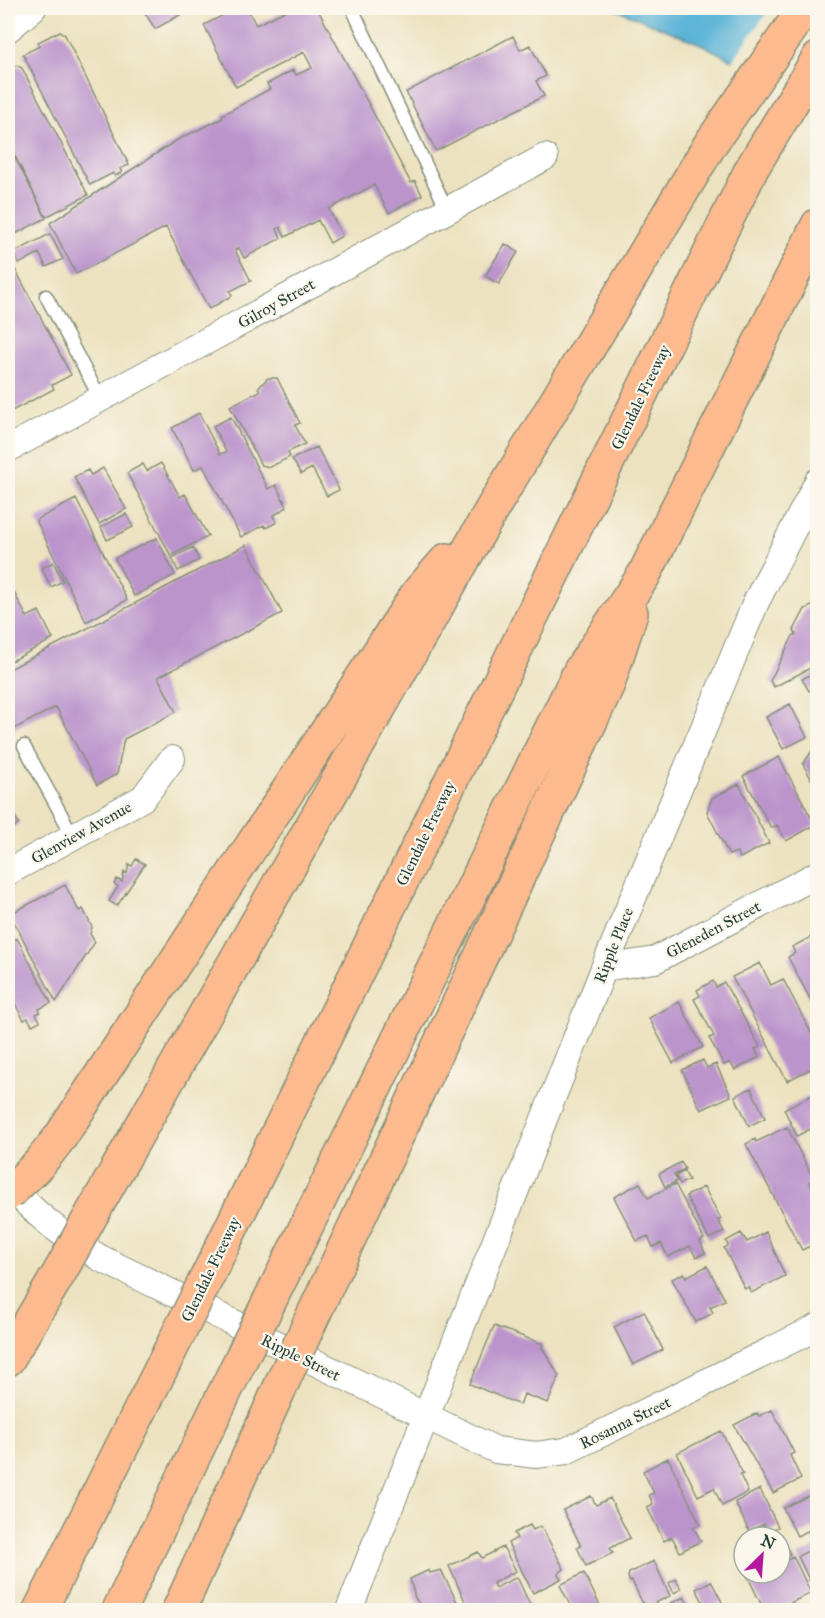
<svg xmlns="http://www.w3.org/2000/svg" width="825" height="1618" viewBox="0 0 825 1618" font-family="'IM FELL Great Primer',serif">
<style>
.water{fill:#58b2d6;stroke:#3c7885;stroke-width:1.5}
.pier{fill:#ece2c0}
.building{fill:#bb94cc}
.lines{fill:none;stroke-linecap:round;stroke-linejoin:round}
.lane-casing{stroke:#86907a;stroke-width:15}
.street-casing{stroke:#86907a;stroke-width:28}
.highway-casing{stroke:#86907a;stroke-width:36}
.lane{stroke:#fff;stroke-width:12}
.street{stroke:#fff;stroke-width:26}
.highway{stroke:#fcba8e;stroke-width:33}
.highway-bridge-casing{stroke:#86907a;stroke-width:36;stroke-linecap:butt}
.highway-bridge{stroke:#fcba8e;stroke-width:33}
.labels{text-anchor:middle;stroke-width:4.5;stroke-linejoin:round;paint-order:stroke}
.street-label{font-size:16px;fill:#1f3d34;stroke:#fbf7ec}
</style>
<rect width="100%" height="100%" fill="#fbf7ec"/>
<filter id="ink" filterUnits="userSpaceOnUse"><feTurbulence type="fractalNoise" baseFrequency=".0167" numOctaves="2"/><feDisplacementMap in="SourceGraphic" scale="12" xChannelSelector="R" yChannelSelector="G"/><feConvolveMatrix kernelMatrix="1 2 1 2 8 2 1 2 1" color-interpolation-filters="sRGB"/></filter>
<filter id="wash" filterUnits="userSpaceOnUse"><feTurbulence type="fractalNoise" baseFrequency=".008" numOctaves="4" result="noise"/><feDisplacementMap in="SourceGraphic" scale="24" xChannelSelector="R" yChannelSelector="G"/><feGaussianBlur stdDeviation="1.35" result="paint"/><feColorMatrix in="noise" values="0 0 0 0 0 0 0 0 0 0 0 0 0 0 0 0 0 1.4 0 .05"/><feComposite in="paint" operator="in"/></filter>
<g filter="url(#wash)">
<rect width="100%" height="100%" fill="#ece2c0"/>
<path class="water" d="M613 8H817V105L703 45Z"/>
<path class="pier" d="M770 8H818V108L731 63Z"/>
<g id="blocks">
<path class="building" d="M142 8H176L180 15 155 29Z
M237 8H247L256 25 291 8H317L411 183 415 181 422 195 389 213 374 185 329 209 342 236 330 243 318 220 285 237 280 227 277 229 281 238 244 258 239 248 235 250 251 281 230 291 232 296 209 309 166 227 76 274 50 223 177 140 223 118 222 115 270 89 267 84 293 70 296 75 312 68 304 52 236 87 204 25Z
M60 31 62 34 64 33 129 165 120 169 122 172 115 176 113 173 90 185 23 54 40 46 38 42Z
M513 36 520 50 530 45 546 76 536 81 544 96 436 151 406 92Z
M16 65 22 68 88 195 46 217 8 142V70Z
M8 144 46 218 8 238Z
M50 234 63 259 46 267 39 253 19 264 13 253Z
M505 244 518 252 499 284 485 276Z
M12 263 71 375 52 385 54 389 8 413V265Z
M268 378H277L300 423 295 425 305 444 288 452 290 457 270 467 261 465 230 406 260 391 258 388Z
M199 413 220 454 226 452 213 426 231 417 268 489 276 485 287 507 273 516 277 522 266 528 264 525 241 537 203 466 194 470 172 428Z
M317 447 339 490 327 496 312 468 301 474 292 459Z
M161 463 180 497 185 494 208 536 171 556 127 473 143 464 147 471Z
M103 468 126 509 99 524 74 477 88 470 91 475Z
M76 499 127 600 86 622 36 520Z
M126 514 133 527 107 540 101 527Z
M157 538 175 575 134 596 115 558Z
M246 545 282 613 158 677 176 712 124 739 117 774 97 785 56 707 8 732V670Z
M193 547 199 560 178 571 172 558Z
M53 562 63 581 51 587 42 568Z
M8 581 27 617 39 611 53 639 8 663Z
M814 605 818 612V664L774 687 770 681 793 636 796 634 794 630 805 609Z
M816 672 818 685 809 691 802 679Z
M790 704 807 737 783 749 766 717Z
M818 742V791L803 764Z
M779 757 815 825 786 841 777 825 771 828 743 776Z
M739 784 769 843 740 858 737 852 729 855 707 812 712 798Z
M8 803 19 824 8 830Z
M136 859 145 864 117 906 109 901 118 887 114 884 117 879 122 882 124 872 127 873 129 864 132 866Z
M65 885 79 911 83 909 92 927 90 934 95 942 56 1002 10 914Z
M811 937 814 942 818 940V1014L788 957 795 953 792 947Z
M17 938 51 1003 39 1009 40 1012 36 1014 40 1021 32 1025 28 1018 24 1020 14 1002 12 1003 8 995V943Z
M760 963 771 985 783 979 818 1046V1065L787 1081 732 977Z
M713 981 716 987 724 982 760 1047 755 1049 759 1057 735 1070 730 1062 724 1065 709 1038 714 1036 694 999 700 996 697 990Z
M679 1002 703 1047 673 1063 649 1018Z
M703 1060 707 1068 716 1064 731 1096 701 1110 682 1070Z
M751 1088 765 1118 749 1126 735 1096Z
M818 1092V1125L797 1136 784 1109Z
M787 1127 814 1180 809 1182 818 1198V1251L814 1244 802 1250 746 1144 755 1139 756 1142Z
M681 1162 685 1169 674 1175 677 1181 665 1187 659 1174Z
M684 1171 689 1180 680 1184 676 1176Z
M640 1183 648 1198 675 1184 704 1239 700 1241 705 1253 696 1257 690 1246 668 1257 661 1243 653 1247 648 1236 637 1241 614 1197Z
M704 1187 721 1219 718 1220 724 1232 709 1239 686 1196Z
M766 1232 785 1276 751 1293 748 1287 745 1289 724 1248 728 1246 726 1241 741 1233 747 1242Z
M707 1266 725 1300 710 1307 713 1313 696 1322 672 1279 684 1273 686 1277Z
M644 1311 663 1350 633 1365 614 1327Z
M494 1326 543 1344 542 1347 559 1376 548 1403 524 1394 520 1405 470 1384Z
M772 1410 794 1453 790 1455 801 1479 773 1493 734 1425 757 1413 759 1416Z
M721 1431 743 1474 740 1475 748 1492 722 1506 714 1488 698 1496 677 1453Z
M668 1458 700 1524 693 1527 701 1541 680 1552 672 1537 664 1541 647 1507 653 1504 649 1495 654 1493 643 1471Z
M760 1489 778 1527 769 1532 764 1524 749 1531 735 1502Z
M818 1491V1526L797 1536 783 1508Z
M591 1496 596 1505 610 1498 630 1538 610 1548 613 1553 586 1566 577 1547 581 1546 563 1510Z
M530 1525 533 1530 541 1526 564 1569 558 1574 561 1579 533 1593 508 1543 517 1538 514 1533Z
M785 1544 790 1554 786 1556 787 1559 793 1556 811 1593 776 1610H764L746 1573H767L770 1579 773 1578 770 1573H780V1547Z
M818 1546V1599L798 1556Z
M503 1547 516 1571 493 1583 495 1588 517 1577 531 1607 530 1610H469L449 1566 478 1552 482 1558Z
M654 1561 670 1596 645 1608 632 1581 630 1582 628 1577 629 1573Z
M429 1570 430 1573 441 1570 461 1610H423L415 1598 410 1579Z
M584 1573 602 1610H563L571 1607 560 1585Z
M676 1579 681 1589 674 1593 669 1583Z
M711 1581 722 1602 707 1609 696 1589Z
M684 1597 690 1608 686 1610H656Z"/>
</g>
</g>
<g filter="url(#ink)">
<use href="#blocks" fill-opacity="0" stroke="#86907a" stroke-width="1.5"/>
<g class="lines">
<defs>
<path id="lane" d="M352 8 447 210
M46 296 100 398
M24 746 73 836"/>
<path id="street" d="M8 29 33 8
M8 449 545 157
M8 872 143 798 172 759
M604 968 655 960 818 874
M8 1182C36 1217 63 1235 100 1258L496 1450 536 1455 566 1451 818 1327
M349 1610 604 968 756 602 818 481"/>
<path id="highway" d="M39 1164 61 1136 418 593 447 560
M93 1212 492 509 711 143 805 8
M210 1271 752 168 818 59
M270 1300 580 671 644 575 818 225
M311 1320 608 684 631 613
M8 1359 61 1270
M40 1610 179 1333
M119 1610 239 1363
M179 1610 282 1383"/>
</defs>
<use href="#lane" class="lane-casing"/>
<use href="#street" class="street-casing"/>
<use href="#highway" class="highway-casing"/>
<use href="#lane" class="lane"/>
<use href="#street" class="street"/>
<use href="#highway" class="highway"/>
<defs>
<path id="highway-bridge" d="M8 1194 39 1164
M61 1270 93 1212
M179 1333 210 1271
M239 1363 270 1300
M282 1383 311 1320"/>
</defs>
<use href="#highway-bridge" class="highway-bridge-casing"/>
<use href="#highway-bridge" class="highway-bridge"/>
</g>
</g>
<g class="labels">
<g class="street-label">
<text transform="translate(276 303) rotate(-29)" y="6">Gilroy Street</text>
<text transform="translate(640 397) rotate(-64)" y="6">Glendale Freeway</text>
<text transform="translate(81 832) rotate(-29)" y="6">Glenview Avenue</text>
<text transform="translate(425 833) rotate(-64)" y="6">Glendale Freeway</text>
<text transform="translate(713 929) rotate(-28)" y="6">Gleneden Street</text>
<text transform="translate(613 945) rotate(-68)" y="6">Ripple Place</text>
<text transform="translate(210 1269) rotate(-64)" y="6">Glendale Freeway</text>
<text transform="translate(301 1357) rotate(26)" y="6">Ripple Street</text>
<text transform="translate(625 1422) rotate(-26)" y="6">Rosanna Street</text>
</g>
</g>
<rect width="825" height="1618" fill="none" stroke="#fbf7ec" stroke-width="30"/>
<g transform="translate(762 1555) rotate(25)"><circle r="28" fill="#fbf7ec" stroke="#a3ada2" stroke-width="1.5"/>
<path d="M0-4.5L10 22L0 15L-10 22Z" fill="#b5179e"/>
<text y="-9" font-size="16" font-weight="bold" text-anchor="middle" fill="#1f3d34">N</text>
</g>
</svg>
